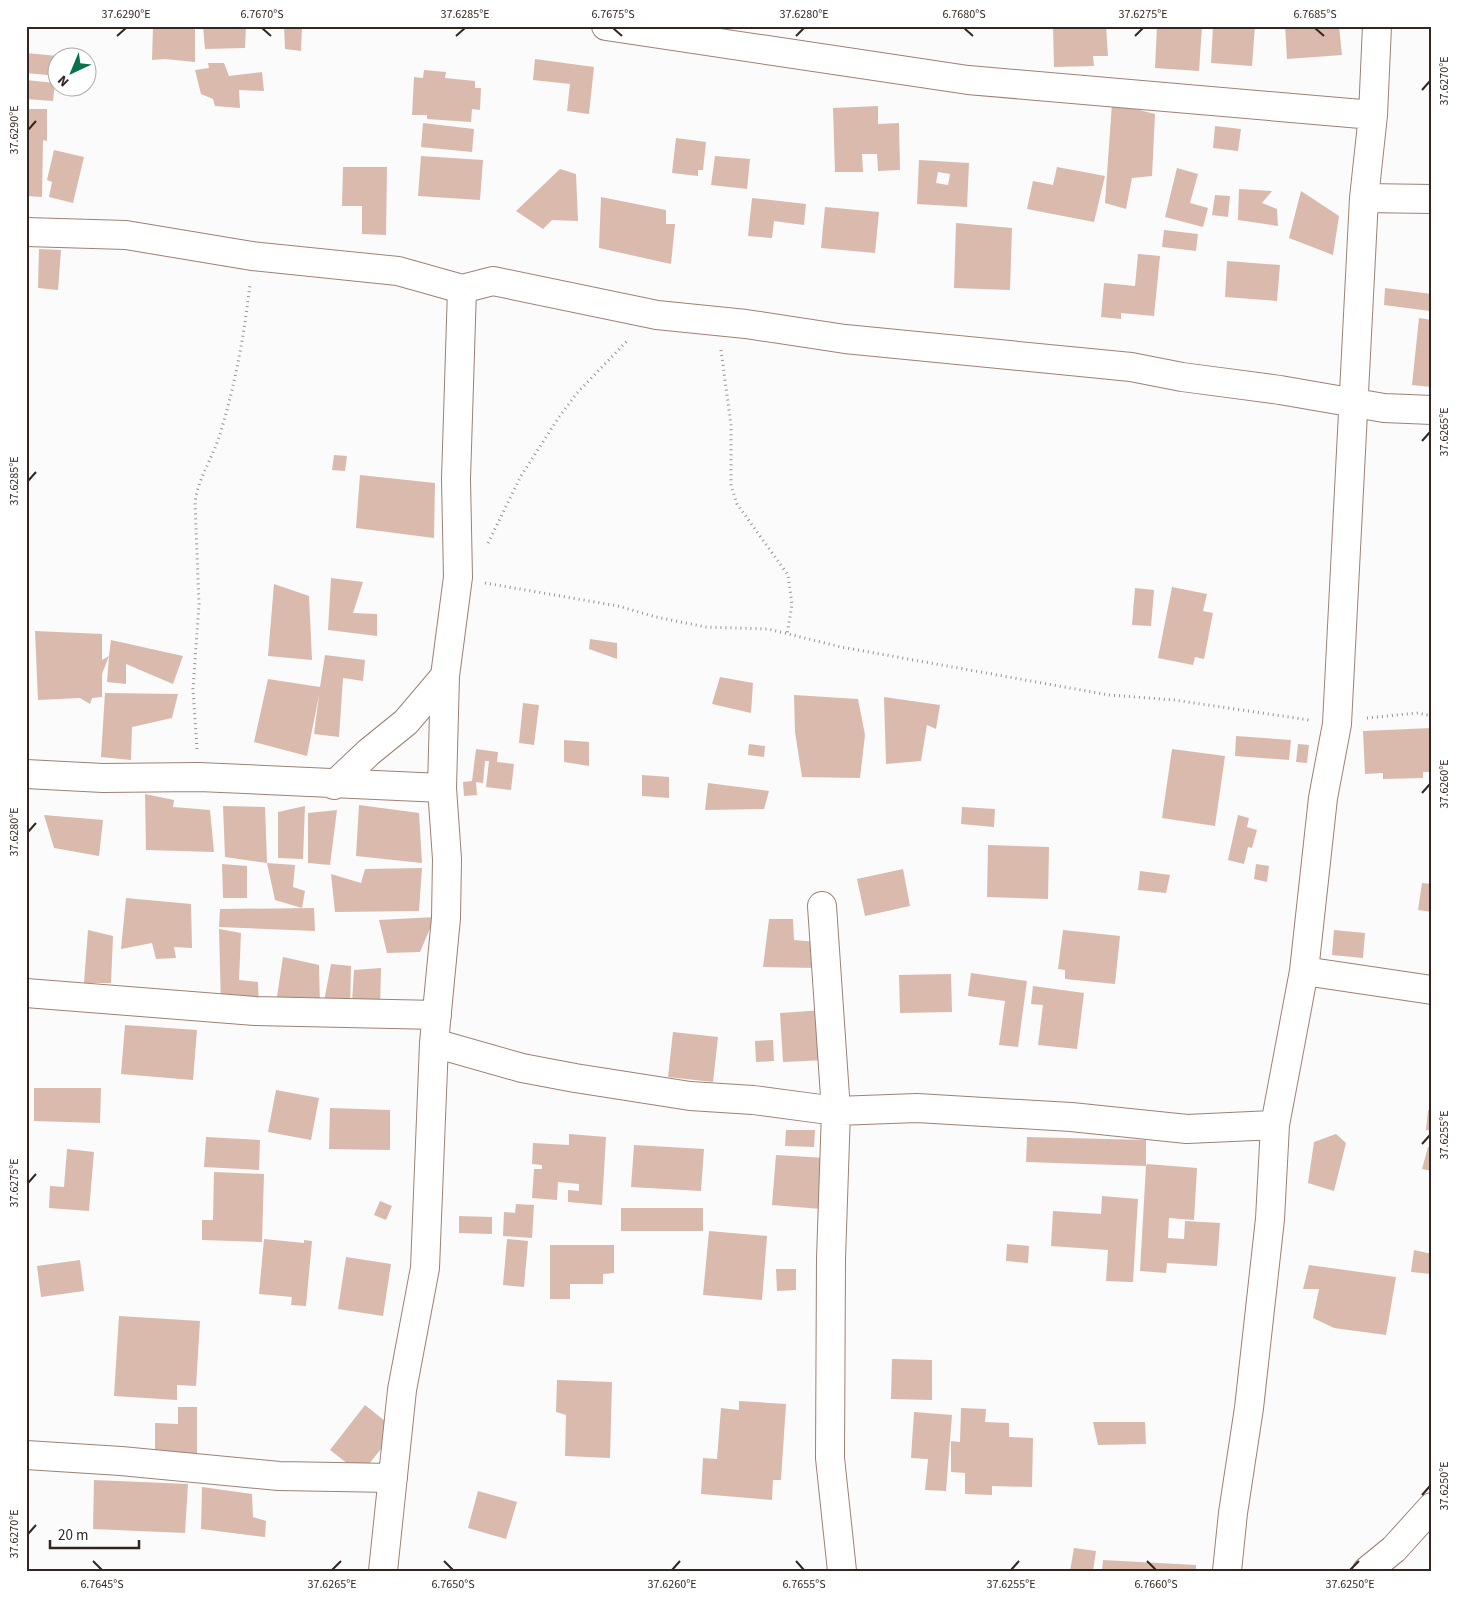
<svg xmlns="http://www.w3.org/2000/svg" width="1458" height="1597" viewBox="0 0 1458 1597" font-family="'Source Sans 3',sans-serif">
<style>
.building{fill:#dabaad;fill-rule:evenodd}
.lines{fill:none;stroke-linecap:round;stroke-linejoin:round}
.minor-casing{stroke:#9e8174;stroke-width:30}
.path{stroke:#999390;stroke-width:3;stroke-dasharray:1 4;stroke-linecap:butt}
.minor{stroke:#fff;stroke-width:28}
.ticks{fill:none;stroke:#332621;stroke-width:2}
.neatline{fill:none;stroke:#332621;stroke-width:2}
.ticks-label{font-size:12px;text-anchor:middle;fill:#332621}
</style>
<rect width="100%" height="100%" fill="#fbfbfb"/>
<path class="building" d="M153 26H195V62L165 59 152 60Z
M203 26H246L245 48 205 49Z
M284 26H302L301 51 285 49Z
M1053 26H1106L1108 56H1093L1094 66 1054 67Z
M1157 26H1202L1199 71 1155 68Z
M1213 26H1255L1252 66 1211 63Z
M1285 26H1339L1342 55 1287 59Z
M26 53 58 56V76L26 73Z
M535 59 594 67 589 114 567 111 570 84 533 80Z
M208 63H224L229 76 262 72 264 91 239 90 240 108 215 106 213 99 201 94 195 70 209 68Z
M424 70 446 72 445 78 475 81V88H481L480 110 472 109 471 122 427 119V115H412L414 77 423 78Z
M26 80 55 83 53 101 26 99Z
M1112 103 1155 114 1152 176 1132 178 1126 209 1105 203Z
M878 106V124L899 123 900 170 878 171 877 154H862L863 172H835L833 108Z
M26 109H47V141L43 140 42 197 26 196Z
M423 123 474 129 472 152 421 147Z
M1215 126 1241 129 1238 151 1213 148Z
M676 138 706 142 703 170H698V176L672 173Z
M54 150 84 157 73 203 49 197 52 182 47 180Z
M421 156 483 160 480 200 418 196Z
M715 156 750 159 747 189 711 185Z
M919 160 969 163 967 207 917 204ZM938 172 950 174 948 185 936 183Z
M343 167H387L386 235 362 234V206H342Z
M1057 167 1105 176 1094 222 1027 209 1033 181 1053 185Z
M1177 168 1198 174 1190 203 1208 208 1203 227 1165 217Z
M560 169 576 174 578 221 552 220 543 229 516 211Z
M1239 189 1272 191 1262 203 1277 209 1278 226 1238 220Z
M1301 191 1339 216 1333 255 1289 238Z
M1215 195 1230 196 1228 217 1212 215Z
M601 197 666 210V224H675L671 264 599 248Z
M752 198 806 204 804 225 774 221 772 238 748 236Z
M825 207 879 212 875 253 821 248Z
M956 223 1012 228 1010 290 954 288Z
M1164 230 1198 234 1196 251 1162 247Z
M39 249 61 250 58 290 38 288Z
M1138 254 1160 256 1154 316 1121 313V319L1101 317 1104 283 1135 286Z
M1227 261 1280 265 1277 301 1225 297Z
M1385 288 1432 294V315H1430V311L1384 305Z
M1419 318 1432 320V387L1412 385Z
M334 455 347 456 345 471 332 470Z
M360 475 435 483 434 538 356 528Z
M331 578 363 582 353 613 377 614V636L328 630Z
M274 584 309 596 312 660 268 656Z
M1172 587 1207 594 1203 611 1213 613 1204 659 1195 657 1193 665 1158 658Z
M1135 588 1154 590 1151 626 1132 625Z
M35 631 102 634V660L109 656 111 640 183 656 173 684 126 664V684L107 682 109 656 102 674V697L92 698 90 704 80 698 38 700Z
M590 639 617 643V659L589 649Z
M325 655 365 660 363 681 343 678 339 737 314 734 319 695 307 756 254 742 268 679 320 687Z
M720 677 753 683 751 713 712 704Z
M105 693 178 694 172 718 132 727 131 760 101 757Z
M794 695 858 699 865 735 860 778 802 777 795 732Z
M884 697 940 705 936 729 927 725 921 761 886 764Z
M523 703 539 705 534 745 519 743Z
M1432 728V772H1423V778L1383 779V773L1365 774 1363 731Z
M1236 736 1291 740 1289 760 1235 756Z
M564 740 589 742V766L564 762Z
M749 744 765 746 764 757 748 755Z
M1298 744 1309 745 1307 763 1296 762Z
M476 749 498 752 497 762 514 764 511 790 486 787 489 761H485L483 783 476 782 477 795 464 796 463 782 472 781Z
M1172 749 1225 756 1215 826 1162 818Z
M642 775 669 777V798L642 796Z
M708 783 769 791 764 809 705 810Z
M145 794 174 800 173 807 210 810 214 852 146 850Z
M359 805 419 813 422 863 356 856Z
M223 806 265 807 267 863 225 857Z
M305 806 303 859 278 858V812Z
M962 807 995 809 994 827 961 824Z
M337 810 330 865 308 863V813Z
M44 815 103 820 99 856 54 848Z
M1238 815 1249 818 1247 827 1257 830 1252 848 1248 847 1244 864 1228 860Z
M988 845 1049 847 1048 899 987 897Z
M267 863 295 865 293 887 305 891 302 908 275 900Z
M222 864 247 866V898H223Z
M1256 864 1269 866 1267 882 1254 879Z
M422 868 419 911 335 912 331 874 361 883 365 869Z
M903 869 910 906 865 916 857 879Z
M1140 871 1170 875 1166 893 1138 890Z
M1422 883 1432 884V912L1418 910Z
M126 898 191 904 192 948 174 947 176 958 156 959 152 943 121 949Z
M314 908 315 931 219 927 220 909Z
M435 917 420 952 387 953 379 920Z
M769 919H793L794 940 816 942 817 968 763 967Z
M219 929 241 933 239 980 258 982 259 1009 221 1006Z
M88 930 113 936 111 983H84Z
M1063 930 1120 936 1115 984 1065 979V970L1058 969Z
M1334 930 1365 933 1363 958 1332 955Z
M283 957 319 965 320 1007 276 1003Z
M331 964 351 966 350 1009 323 1007Z
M381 968 380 1011 352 1003 354 970Z
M971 973 1027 981 1018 1047 999 1045 1005 1001 968 996Z
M951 974 952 1012 900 1013 899 975Z
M1033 986 1084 993 1077 1049 1038 1045 1043 1005 1031 1004Z
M823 1010 826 1060 783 1062 780 1013Z
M125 1025 197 1030 193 1080 121 1074Z
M673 1032 718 1037 713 1082 668 1077Z
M773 1040 774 1061 756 1062 755 1041Z
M34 1088H101L100 1123 34 1121Z
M276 1090 319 1098 311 1140 268 1132Z
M330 1108 390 1110V1150L329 1149Z
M1428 1110H1432V1131L1426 1130Z
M786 1130H815L814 1147 785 1146Z
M569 1134 606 1137 602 1205 568 1202V1190L579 1191V1184L558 1182 557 1200 532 1198 534 1169H542V1165L532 1164 533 1143 569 1145Z
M1336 1134 1346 1143 1334 1191 1308 1183 1314 1142Z
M206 1137 260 1140 259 1170 204 1167Z
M1027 1137 1146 1140V1166L1147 1164 1197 1168 1194 1220 1169 1218 1168 1238 1184 1239 1185 1221 1220 1223 1217 1266 1167 1263 1166 1273 1140 1271 1146 1166 1026 1162Z
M634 1145 704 1149 701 1191 631 1187Z
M1428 1147H1432V1171L1422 1169Z
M67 1149 94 1152 89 1211 49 1208 50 1186 64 1187Z
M776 1155 825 1158 821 1209 772 1205Z
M214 1172 264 1174 262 1242 202 1240V1220H213Z
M1102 1196 1138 1199 1133 1282 1106 1281 1108 1250 1051 1246 1053 1211 1101 1214Z
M380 1201 392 1206 386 1220 374 1215Z
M516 1204 534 1205 532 1238 503 1236 504 1212 515 1213Z
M621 1208H703V1231H621Z
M459 1216 492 1217V1234L459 1233Z
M709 1231 767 1236 762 1300 703 1295Z
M264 1239 304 1243V1240L312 1241 306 1306 291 1305 292 1297 259 1294Z
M507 1239 528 1241 524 1287 503 1285Z
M1007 1244 1029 1246 1028 1263 1006 1261Z
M550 1245H614V1273L603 1274V1284H570V1299H550Z
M1414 1250 1432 1254V1274L1411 1272Z
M346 1257 391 1264 383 1316 338 1309Z
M80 1260 84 1291 41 1297 37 1266Z
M1309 1265 1396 1277 1386 1335 1334 1328 1313 1318 1319 1289H1303Z
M776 1269H796V1290L777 1291Z
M119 1316 200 1321 196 1386 177 1385V1400L114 1396Z
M892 1359 932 1360V1400L891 1399Z
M557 1380 612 1382 610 1458 565 1456 566 1415 556 1412Z
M739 1401 786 1404 781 1480H773L772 1500 701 1494 703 1458 717 1459 721 1408 739 1410Z
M365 1405 396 1430 361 1474 330 1450Z
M178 1407H197V1454H155V1423L178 1424Z
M961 1408 986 1409 985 1422 1009 1423V1437L1033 1438 1032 1487 992 1486V1495L965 1494V1473L951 1472V1441L960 1442Z
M914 1412 952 1415 946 1491 925 1490 928 1459 911 1458Z
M1093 1422H1145L1146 1444 1098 1445Z
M94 1480 188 1484 185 1533 93 1529Z
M202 1487 252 1494 253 1517 266 1521 265 1537 201 1529Z
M478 1491 517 1502 506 1539 468 1528Z
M1074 1548 1096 1551 1093 1571H1070Z
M1103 1560 1196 1565V1571H1102Z"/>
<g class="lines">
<defs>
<path id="minor" d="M606 26 968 80 1373 115
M1364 198 1432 199
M26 232 126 235 252 256 398 271 462 289 493 281 657 315 746 324 845 339 1131 367 1182 377 1280 390 1384 408 1432 410
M26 774 103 778 199 777 442 788
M334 785 369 752 406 722 445 676
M822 906 836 1111 831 1259 830 1458 842 1571
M1304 971 1432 990
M26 993 255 1011 437 1015
M434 1043 522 1068 575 1078 690 1096 753 1100 836 1111 917 1108 1071 1117 1187 1129 1275 1125
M26 1455 121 1461 279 1476 393 1478
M383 1571 402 1390 425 1268 434 1043 446 918 447 859 442 788 445 676 458 577 456 479 462 289
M1227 1571 1233 1513 1249 1408 1270 1219 1275 1125 1304 971 1323 798 1337 724 1364 198 1373 115 1377 26
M1367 1571 1394 1549 1432 1507"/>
</defs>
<use href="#minor" class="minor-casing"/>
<path class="path" d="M721 350 731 425V486L737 504 788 575 792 604 787 635
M488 543 521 476 559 417 577 393 628 340
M485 583 618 606 656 617 706 627 768 629 841 647 1109 695 1174 700 1309 720
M1367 718 1418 713 1432 716
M197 749 193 689 199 604 195 502C198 479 212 459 219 437 235 387 244 336 250 284"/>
<use href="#minor" class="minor"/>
</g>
<path class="ticks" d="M262 28 271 36M613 28 622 36M964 28 973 36M1315 28 1324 36M117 36 126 28M456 36 465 28M796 36 804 28M1135 36 1143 28M1422 90 1430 81M28 130 36 121M1422 441 1430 432M28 481 36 472M1422 793 1430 784M28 832 36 823M1422 1144 1430 1135M28 1183 36 1174M1422 1495 1430 1486M28 1534 36 1525M93 1561 102 1570M444 1561 453 1570M796 1561 804 1570M1147 1561 1156 1570M332 1570 341 1561M672 1570 680 1561M1011 1570 1019 1561M1350 1570 1359 1561"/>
<rect width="1458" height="1597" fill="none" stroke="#ffffff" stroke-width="55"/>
<g transform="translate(72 72) rotate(224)"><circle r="24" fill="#ffffff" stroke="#ada8a6"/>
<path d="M0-4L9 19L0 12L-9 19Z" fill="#06734c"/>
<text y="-8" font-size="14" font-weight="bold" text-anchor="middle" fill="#332621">N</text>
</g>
<path d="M50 1540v8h89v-8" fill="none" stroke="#332621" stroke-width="2.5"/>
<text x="58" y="1540" font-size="15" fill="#332621" stroke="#ffffff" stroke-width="4" paint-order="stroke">20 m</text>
<rect x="28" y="28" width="1402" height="1542" class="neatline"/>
<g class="ticks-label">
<text x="126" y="18">37.6290°E</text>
<text x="262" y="18">6.7670°S</text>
<text x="465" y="18">37.6285°E</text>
<text x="613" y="18">6.7675°S</text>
<text x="804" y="18">37.6280°E</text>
<text x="964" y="18">6.7680°S</text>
<text x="1143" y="18">37.6275°E</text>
<text x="1315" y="18">6.7685°S</text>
<text transform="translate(1444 81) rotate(-90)" y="4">37.6270°E</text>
<text transform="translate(14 130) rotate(-90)" y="4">37.6290°E</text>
<text transform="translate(1444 432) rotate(-90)" y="4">37.6265°E</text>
<text transform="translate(14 481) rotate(-90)" y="4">37.6285°E</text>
<text transform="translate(1444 784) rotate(-90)" y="4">37.6260°E</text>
<text transform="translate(14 832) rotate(-90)" y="4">37.6280°E</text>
<text transform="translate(1444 1135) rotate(-90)" y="4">37.6255°E</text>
<text transform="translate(14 1183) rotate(-90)" y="4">37.6275°E</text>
<text transform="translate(1444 1486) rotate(-90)" y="4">37.6250°E</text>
<text transform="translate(14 1534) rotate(-90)" y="4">37.6270°E</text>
<text x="102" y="1588">6.7645°S</text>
<text x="332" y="1588">37.6265°E</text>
<text x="453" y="1588">6.7650°S</text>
<text x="672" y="1588">37.6260°E</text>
<text x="804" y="1588">6.7655°S</text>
<text x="1011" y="1588">37.6255°E</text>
<text x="1156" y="1588">6.7660°S</text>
<text x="1350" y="1588">37.6250°E</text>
</g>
</svg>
